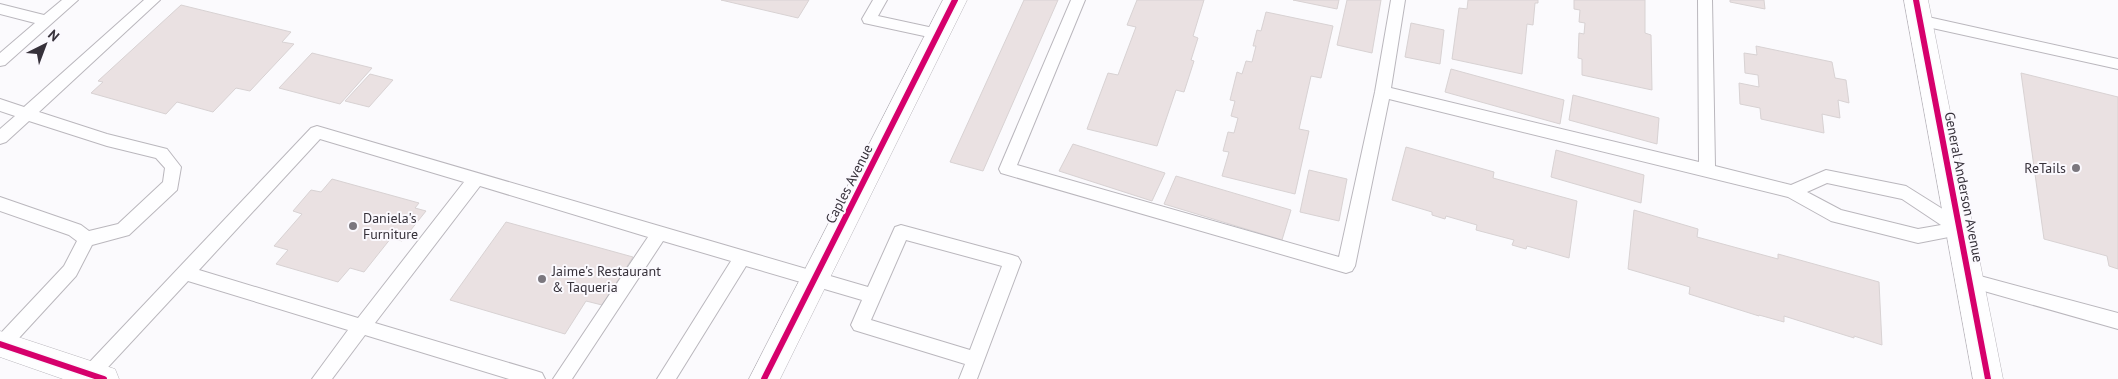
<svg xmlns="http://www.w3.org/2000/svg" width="2118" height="379" viewBox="0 0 2118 379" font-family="'PT Sans',sans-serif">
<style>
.building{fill:#eae1e2;stroke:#d8d2d3}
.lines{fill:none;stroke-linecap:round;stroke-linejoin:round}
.lane-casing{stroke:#bab7bd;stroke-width:2}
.secondary-casing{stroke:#bab7bd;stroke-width:1}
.lane{fill:#fefeff;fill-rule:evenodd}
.secondary{fill:#fefeff;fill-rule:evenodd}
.cycleway-casing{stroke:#fbf9fe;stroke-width:9}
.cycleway{stroke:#d6006c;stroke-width:6}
.poi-dot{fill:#7b777e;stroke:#fbf9fe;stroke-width:2}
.labels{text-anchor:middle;stroke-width:4;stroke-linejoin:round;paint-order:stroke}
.poi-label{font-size:14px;fill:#36313a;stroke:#fbf9fe;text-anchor:start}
.street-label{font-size:14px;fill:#36313a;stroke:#fbf9fe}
</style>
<rect width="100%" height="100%" fill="#fbfafd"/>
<path class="building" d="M721 0H809L798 18Z
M1024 0H1058L983 171 950 162Z
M1137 0H1204L1193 36 1198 38 1191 60 1194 61 1184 92 1176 90 1157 146 1087 129 1108 73 1118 75 1136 27 1127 25Z
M1293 0H1339L1337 9Z
M1347 0H1381L1372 53 1337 45Z
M1468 0H1538V3H1535L1533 25 1527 24 1522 74 1452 59 1459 8 1467 9Z
M1574 0H1645V33L1651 35 1652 90 1582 75V59L1578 58 1579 33 1584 34 1585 23 1579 22 1580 10 1574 9Z
M1730 0H1764L1765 9 1730 2Z
M181 5 291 32 282 42 294 44 250 91 236 88 213 112 177 102 166 114 91 93 103 82 98 81Z
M1266 12 1333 26 1321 78 1311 76 1299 129 1309 131 1295 194 1222 176 1229 152 1223 151 1228 132 1234 133 1238 118 1231 116 1235 101 1230 100 1237 72 1242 74 1246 61 1252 62 1256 46H1253L1257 30 1261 31Z
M1411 23 1444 30 1440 64 1405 57Z
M1756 46 1832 62 1835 78 1846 80 1849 103 1838 100 1840 118 1822 114 1824 133 1761 119 1760 108 1740 104 1739 83 1759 87 1758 75 1745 73 1744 53 1757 55Z
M312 53 372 68 340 104 279 88Z
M1451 69 1564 100 1560 124 1445 92Z
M2021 73 2118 97V269L2109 266 2107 256 2044 239Z
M370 74 393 80 369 107 345 101Z
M1573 95 1659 118 1657 144 1569 120Z
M1073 144 1165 173 1152 201 1059 171Z
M1406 147 1494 172 1493 178 1577 201 1569 258 1527 246 1526 249 1512 245 1514 240 1476 230 1477 225 1446 216 1445 219 1432 215V212L1392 200Z
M1556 150 1644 175 1641 203 1551 177Z
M1309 170 1347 179 1339 221 1300 212Z
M1176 176 1291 210 1282 240 1164 204Z
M332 179 419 203 415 208 426 211 402 241 391 238 364 272 350 268 338 282 276 264 288 250 274 246 302 214 293 211 311 190 321 192Z
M1634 210 1698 229 1697 237 1778 259V254L1879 282 1882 345 1854 336V338L1784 316V322L1759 315V316L1689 294 1690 287 1628 269Z
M506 222 633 257 602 305 586 301 565 334 450 300Z"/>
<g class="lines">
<defs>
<path id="lane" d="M62 0H78L5 65 0 66V53L35 23 0 14V4L44 15Z
M144 0H160L39 112 107 134 167 149 181 167 177 190 129 235 92 245 76 276 7 351 0 353V334L64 266 77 241 69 235 0 211V197L81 225 89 231 118 224 163 182 165 168 156 158 107 146 29 121 6 142 0 144V129L15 116 0 111V99L24 107Z
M873 0H887L878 16 938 29 943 30 945 34 943 38 938 39 864 23 862 19Z
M1071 0H1085L1017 165 1339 257 1375 92 1391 0H1405L1391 88 1699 162 1698 0H1712L1715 166 1791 185 1826 170 1906 186 1965 223 1967 228 1965 233 1959 235 1918 243 1831 221 1788 197 1389 99 1355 266 1352 271 1346 273 1001 173 999 169ZM1827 183 1902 199 1941 225 1918 229 1841 210 1807 192Z
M1919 15 2118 59V69L1914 24 1912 20 1914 16Z
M317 126 868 287 895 227 901 225 1012 255 1018 257 1021 262 977 379H959L965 364 854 330 851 325 862 300 746 266 676 379H657L731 261 663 241 572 379H553L648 237 480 186 375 323 536 371 542 373 545 379H509L365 335 332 379H312L348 330 188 281 97 379H83L81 374 84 368 311 128ZM320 139 464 182 358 318 199 270ZM906 240 1002 266 970 350 871 320Z
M1969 273 2118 313V329L1963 285 1960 280 1963 275Z"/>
<path id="secondary" d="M943 0H967L780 379H749Z
M1904 0H1928L2003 379H1973Z
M0 331 115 369 119 379H63L0 357Z"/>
</defs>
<use href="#lane" class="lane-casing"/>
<use href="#secondary" class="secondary-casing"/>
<use href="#lane" class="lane"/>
<use href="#secondary" class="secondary"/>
<defs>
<path id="cycleway" d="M1916 0 1988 379
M0 344 104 379
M764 379 955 0"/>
</defs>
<use href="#cycleway" class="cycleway-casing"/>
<use href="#cycleway" class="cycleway"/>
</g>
<g class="poi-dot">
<circle cx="2076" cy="168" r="5"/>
<circle cx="353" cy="226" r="5"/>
<circle cx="542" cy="279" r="5"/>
</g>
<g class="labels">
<g class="poi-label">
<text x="2066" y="173" text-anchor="end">ReTails</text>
<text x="363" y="223">Daniela's<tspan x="363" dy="16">Furniture</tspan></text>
<text x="552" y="276">Jaime's Restaurant<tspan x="552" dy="16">&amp; Taqueria</tspan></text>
</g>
<g class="street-label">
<text transform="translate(849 184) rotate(-63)" y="5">Caples Avenue</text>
<text transform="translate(1964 187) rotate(79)" y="5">General Anderson Avenue</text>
</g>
</g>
<g transform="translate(45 45) rotate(42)" stroke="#fbf9fe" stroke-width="4" paint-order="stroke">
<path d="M0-4L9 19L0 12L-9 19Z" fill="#36313a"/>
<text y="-8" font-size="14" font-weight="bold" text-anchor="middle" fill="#36313a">N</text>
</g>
</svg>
